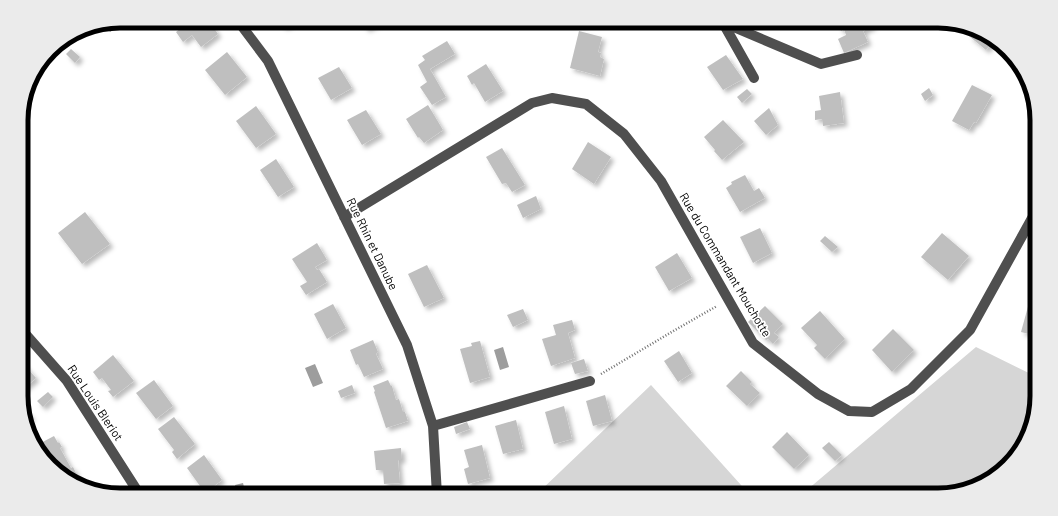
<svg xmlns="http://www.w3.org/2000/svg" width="1058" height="516" viewBox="0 0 1058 516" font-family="Barlow,sans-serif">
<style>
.green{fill:#d6d6d6}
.water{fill:#9d9d9d}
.building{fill:#bfbfbf;filter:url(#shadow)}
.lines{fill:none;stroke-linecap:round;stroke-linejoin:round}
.path{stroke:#717171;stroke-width:2.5;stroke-dasharray:1 2;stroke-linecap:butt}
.minor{stroke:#4f4f4f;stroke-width:10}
.labels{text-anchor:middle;stroke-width:3.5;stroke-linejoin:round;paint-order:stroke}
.street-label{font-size:12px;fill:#000;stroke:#fff}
.rim{fill:none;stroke:#000;stroke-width:5}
</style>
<defs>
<filter id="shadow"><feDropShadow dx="3.5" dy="3.5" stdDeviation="2" flood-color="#0004"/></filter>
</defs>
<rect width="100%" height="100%" fill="#fff"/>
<path class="green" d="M976 347 1037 377V396L1027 440 993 478 944 495H801Z
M651 385 750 495H535L539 492Z"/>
<path class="water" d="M115 22 118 27 110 32 105 24Z
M503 347 509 367 500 370 494 350Z
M315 364 323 383 313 387 305 368Z
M243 483 246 495H238L235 485Z"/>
<path class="building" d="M190 21H209L218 34 201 47 192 35 183 42 176 32Z
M280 21H294L284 27Z
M362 21H381L366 29Z
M837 21H871L873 26 863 31 868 42 844 53 838 39 846 35 844 29 841 31Z
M974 29 982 31 991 39 989 41 991 44 986 50 969 36Z
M579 31 602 37 598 52 601 53 600 57 604 59 600 76 570 68Z
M447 41 455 54 430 69 446 97 432 105 420 87 427 82 418 65 425 60 422 56Z
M71 49 80 57 75 63 66 54Z
M227 52 247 77 225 95 205 70Z
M726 55 743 79 723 90 707 67Z
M486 64 503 91 485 102 474 83 472 85 467 76Z
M339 67 352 88 331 100 318 78Z
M972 85 992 95 976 123 974 122 969 130 952 121Z
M929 88 933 95 925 101 921 94Z
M747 89 752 94 742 103 737 97Z
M840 92 844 123 823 126 822 119 815 120V111L821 110 819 96Z
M428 105 443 130 424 143 419 137 418 138 406 119Z
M256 106 276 134 256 148 236 121Z
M769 108 778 125 766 135 754 121Z
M366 110 381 134 362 145 347 120Z
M723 120 744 142 722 160 714 151 715 150 704 137Z
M588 142 611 157 594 184 572 169Z
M502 148 525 185 512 192 506 183 502 184 486 157Z
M276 159 294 187 278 197 260 170Z
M745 175 754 191 759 188 765 198 740 212 726 188 732 184 731 182Z
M536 196 541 209 523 218 517 205Z
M85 212 110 244 82 264 58 233Z
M760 228 772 253 753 263 740 237Z
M942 233 969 256 948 280 921 257Z
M825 236 838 247 832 252 820 241Z
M317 243 327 260 315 267 317 270 319 269 327 282 306 295 300 286 307 282 292 259Z
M677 253 692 278 669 291 655 267Z
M427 265 444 298 424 307 408 274Z
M1037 296V336L1021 332 1029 303Z
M333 304 346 328 327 339 314 314Z
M765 306 783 324 774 333 779 337 773 344 768 339 766 340 748 322Z
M523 309 528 320 513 327 507 315Z
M820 311 845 339 825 359 814 348 817 345 801 328Z
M572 320 575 330 568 333 575 358 551 366 542 339 556 335 553 325Z
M893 329 914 350 892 372 872 350Z
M373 340 378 352 376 354 383 369 364 377 358 364 356 365 350 350Z
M480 341 490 377 470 383 460 349 472 346 471 343Z
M679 351 692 373 678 382 664 361Z
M113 355 134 381 113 397 108 391 111 390 102 378 99 380 93 372Z
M584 359 588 371 575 374 571 363Z
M22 362 36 378 22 390Z
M741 371 752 382 750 384 760 393 747 406 726 386Z
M154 380 173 406 156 419 136 393Z
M388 380 391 386H392L396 400 399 399 403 412H405L408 421 386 428 374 392 375 391 373 386Z
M352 385 355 393 341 398 338 391Z
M48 392 53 397 43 407 37 401Z
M605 395 612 421 593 426 586 401Z
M564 406 572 439 554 444 545 412Z
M24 409 32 417 27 421 23 411Z
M174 417 195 444 177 459 172 452 174 450 158 429Z
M516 420 523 449 503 454 495 426Z
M467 422 470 429 456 434 454 427Z
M787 432 809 455 794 469 772 447Z
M54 436 58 443 59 442 62 447 60 448 71 468 73 467 76 473 75 474 78 481 74 483 41 456 37 445Z
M829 442 842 455 835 461 822 448Z
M482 445 490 478 468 484 464 469 469 467 464 450Z
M401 448 402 460H398L400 483 384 484 383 470H376L374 451Z
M204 455 222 480 205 493 187 468Z"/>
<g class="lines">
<path class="path" d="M601 374 675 330 717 306"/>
<path class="minor" d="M238 21 268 61 407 345 433 426 437 495
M723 23 754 78
M724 23 821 64 857 55
M344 217 532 103 552 98 586 104 624 134 661 181 753 343 818 394 849 411 872 412 911 389 970 330 1036 211
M22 330 67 381 140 495
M433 426 590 381"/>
</g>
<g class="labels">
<g class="street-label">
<text transform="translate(372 244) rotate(64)" y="4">Rue Rhin et Danube</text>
<text transform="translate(725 265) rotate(59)" y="4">Rue du Commandant Mouchotte</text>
<text transform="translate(95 403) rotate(56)" y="4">Rue Louis Bleriot</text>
</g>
</g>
<path d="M0 0H1058V516H0ZM120 28H938A92 92 0 0 1 1030 120V396A92 92 0 0 1 938 488H120A92 92 0 0 1 28 396V120A92 92 0 0 1 120 28Z" fill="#ebebeb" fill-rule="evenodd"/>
<path class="rim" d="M120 28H938A92 92 0 0 1 1030 120V396A92 92 0 0 1 938 488H120A92 92 0 0 1 28 396V120A92 92 0 0 1 120 28Z"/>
</svg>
